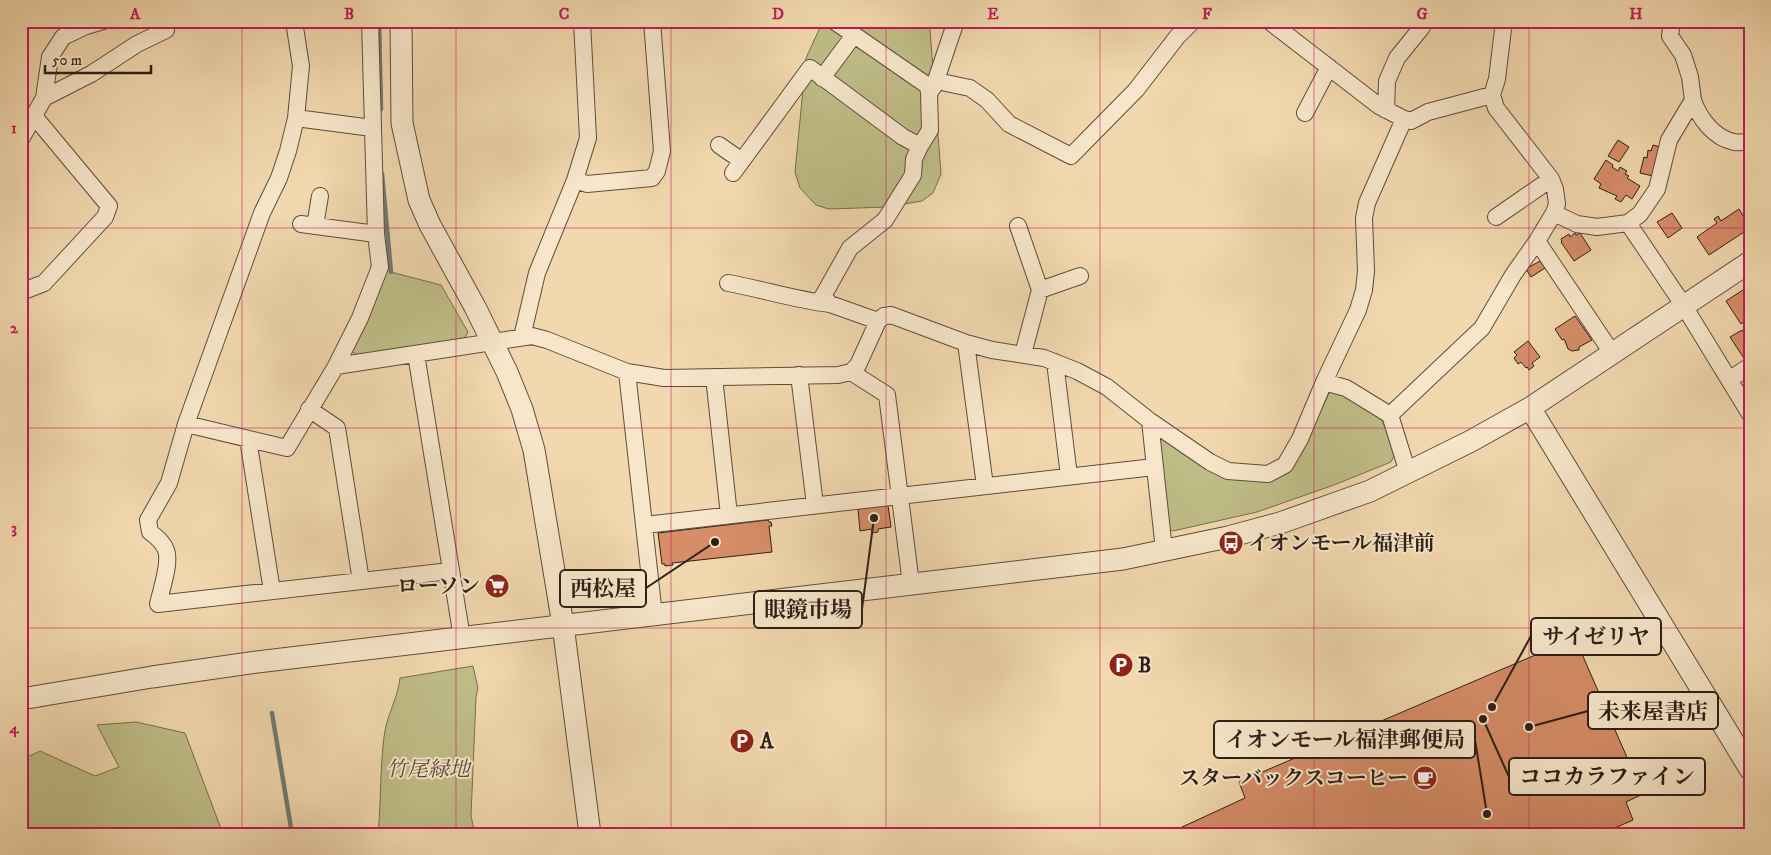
<svg xmlns="http://www.w3.org/2000/svg" width="1771" height="855" viewBox="0 0 1771 855" font-family="'IM FELL DW Pica','Noto Serif JP',serif">
<style>
.green{fill:#bfbd87;stroke:#766e4f}
.lines{fill:none;stroke-linecap:round;stroke-linejoin:round}
.stream{stroke:#707b75;stroke-width:4.5}
.building{fill:#d68d68;stroke:#2c1f17}
.minor-casing{stroke:#5e4d3d;stroke-width:18}
.tertiary-casing{stroke:#5e4d3d;stroke-width:23}
.minor{stroke:#f7e6ca;stroke-width:16}
.tertiary{stroke:#f7e6ca;stroke-width:21}
.grid{fill:none;stroke:#c2185b;stroke-width:1;stroke-opacity:0.55}
.labels{text-anchor:middle;stroke-width:4;stroke-linejoin:round;paint-order:stroke}
.poi-label{font-size:21px;font-weight:bold;fill:#2c1f17;stroke:#f7e6ca;text-anchor:start}
.park-label{font-size:21px;font-style:italic;fill:#584e39;stroke:#f7e6ca}
.leader{fill:none;stroke:#2c1f17;stroke-width:2}
.callout-dot{fill:#2c1f17;stroke:#f7e6ca;stroke-width:2}
.callout{fill:#f7e6ca;stroke:#2c1f17;stroke-width:2}
.callout-label{font-size:22px;text-anchor:middle;font-weight:bold;fill:#2c1f17}
.neatline{fill:none;stroke:#c2185b;stroke-width:2}
.grid-label{font-size:16px;text-anchor:middle;font-weight:bold;fill:#c2185b}
</style>
<rect width="100%" height="100%" fill="#f2d8ae"/>
<filter id="stains"><feTurbulence type="fractalNoise" baseFrequency=".004" numOctaves="4"/><feColorMatrix values="0 0 0 0 .2 0 0 0 0 .09 0 0 0 0 .02 0 0 0 .5 -.17"/></filter>
<radialGradient id="worn" r=".72"><stop offset=".6" stop-color="#630" stop-opacity="0"/><stop offset="1" stop-color="#630" stop-opacity=".3"/></radialGradient>
<path class="green" d="M823 21H927L930 29 941 174 933 193 922 201 886 207 829 209 816 205 800 188 795 172 806 58Z
M387 271 441 285 468 332 464 340 358 355 351 351Z
M1337 390 1382 420 1395 454 1391 462 1334 485 1257 512 1173 531 1168 528 1158 440 1163 437 1268 482 1301 453 1330 391Z
M473 666 478 688 476 697 471 816 475 834H378C381 802 380 769 384 737 386 717 398 698 400 678Z
M136 722 185 733 223 834H21V760L40 751 95 776 119 767 97 725Z"/>
<g class="lines">
<path class="stream" d="M379 21 381 109
M382 174 391 272
M272 713 292 834"/>
</g>
<path class="building" d="M1618 140 1629 147 1619 162 1608 156Z
M1653 145 1660 147 1653 176 1640 173 1644 157 1647 158 1648 150 1651 151Z
M1606 160 1613 165 1612 167 1618 171 1620 167 1627 171 1625 174 1629 176 1627 178 1640 186 1632 199 1626 195 1621 202 1615 199 1617 196 1599 188 1601 184 1594 179Z
M1739 209 1750 228 1709 255 1697 237 1717 223 1714 219 1718 216 1721 221Z
M1672 213 1682 228 1668 238 1657 222Z
M1575 233 1576 235 1580 233 1591 250 1574 261 1561 242 1562 241 1561 239 1569 234 1570 237Z
M1540 261 1545 268 1531 277 1526 269Z
M1746 288 1750 294V318L1741 324 1726 301Z
M1575 316 1592 340 1579 347V350L1572 351 1568 349 1565 341 1564 339 1562 340 1555 329Z
M1742 330 1750 342V357L1745 360 1730 337Z
M1528 341 1540 357 1532 363 1534 366 1529 370 1527 367 1526 368 1521 362 1518 364 1514 358 1517 355 1514 352Z
M888 505 891 527 878 529V532L872 533V529L860 531 858 509Z
M768 520 769 522H771L772 526H769L772 552 672 563 673 565 665 566V564H662L658 533Z
M1575 638 1643 794 1626 802 1633 820 1601 834H1167L1245 798 1239 782Z
M944 830 945 834H917Z"/>
<g class="lines">
<defs>
<path id="minor" d="M294 21 301 66 296 118 288 151 279 178 262 213 186 424 169 483 148 520 150 532C157 537 163 542 166 550 171 563 161 590 158 604L450 571
M834 21 928 86 929 93 930 130 920 146 914 159 913 175 885 220 850 248 823 296 830 304 878 321
M1269 21 1379 106 1404 119 1411 121 1428 112 1492 95
M822 78 854 35
M946 83 970 88 987 100 1009 124 1071 156 1136 90 1177 37 1193 21
M929 93 934 86 956 21
M44 98 91 74 137 44 166 30
M1693 100C1699 118 1714 138 1734 142 1739 143 1745 142 1750 141
M1386 110 1387 81 1397 58 1422 27 1416 21
M1305 113 1329 67
M296 118 372 128
M21 139 44 98 50 57 63 37 86 26 103 21
M719 145 742 161
M733 173 810 68 903 137 920 146
M575 180 587 184 652 178 657 171 662 151 652 21
M1554 213 1577 224 1597 227 1628 223 1640 214 1657 189 1669 140 1693 100 1690 77 1683 55 1670 36 1672 21
M1496 217 1551 179
M1628 223 1684 306 1750 414
M301 224 376 234
M315 226 320 196
M1018 226 1040 290
M1537 241 1612 353
M728 283C762 289 795 300 830 304
M21 292 44 283 105 217 109 206 34 116
M522 337 537 273 575 180 588 138 582 21
M966 343 985 486
M416 354 462 638
M1023 354 1040 290 1080 276
M1055 362 1069 476
M336 366 532 336 547 340 627 372 664 378 838 375 851 372 858 365 878 321 884 316 891 315 966 343 992 350 1044 358 1077 371 1107 387 1150 421 1210 462 1228 471 1268 474 1285 465 1300 439 1324 382 1358 310 1364 290 1366 271 1364 218 1367 203 1404 119
M627 372 654 615
M851 372 887 395 911 584
M799 375 815 505
M714 377 729 515
M1729 380 1750 366
M1324 382 1346 388 1390 415 1408 473
M309 409 337 428 361 581
M1390 415 1482 328 1513 275 1537 241 1554 213 1557 204 1555 189 1551 179 1496 108 1492 95 1497 79 1504 21
M1150 421 1164 550
M186 424 287 448 336 366 360 318 380 267 376 234 370 21
M248 439 272 591
M645 525 1154 467"/>
<path id="tertiary" d="M401 21 402 123 419 200 430 225 475 307 507 372 522 409 534 450 563 625 590 834
M1530 408 1750 769
M21 699 152 677 257 662 1123 559 1228 537 1280 523 1370 491 1471 441 1530 408 1750 262"/>
</defs>
<use href="#minor" class="minor-casing"/>
<use href="#tertiary" class="tertiary-casing"/>
<use href="#minor" class="minor"/>
<use href="#tertiary" class="tertiary"/>
</g>
<path class="grid" d="M242 21V834M456 21V834M671 21V834M886 21V834M1100 21V834M1314 21V834M1529 21V834M21 228H1750M21 428H1750M21 628H1750"/>
<defs>
<symbol id="bus-disc" viewBox="-11 -11 22 22"><circle r="9.5" fill="#8f2418" stroke="#f7e6ca"/><path d="M-5-6H5V4H4V6H2V4H-2V6H-4V4H-5ZM-3.5-4V0h7V-4ZM-3.5 1.2v1.5H-2V1.2ZM2 1.2v1.5H3.5V1.2Z" fill="#fff"/></symbol>
<symbol id="supermarket-disc" viewBox="-11 -11 22 22"><circle r="9.5" fill="#8f2418" stroke="#f7e6ca"/><path d="M-6-5.5h2.5l.6 2H6L4.5 2H-2.5L-4.4-4H-6ZM-1.5 3.2a1.3 1.3 0 1 0 .1 0ZM3 3.2a1.3 1.3 0 1 0 .1 0Z" fill="#fff"/></symbol>
<symbol id="parking-disc" viewBox="-11 -11 22 22"><circle r="9.5" fill="#8f2418" stroke="#f7e6ca"/><path d="M-3.5-5.5H1a3.5 3.5 0 0 1 0 7H-1V5.5H-3.5ZM-1-3.4V-.6H.8a1.4 1.4 0 0 0 0-2.8Z" fill="#fff"/></symbol>
<symbol id="cafe-disc" viewBox="-11 -11 22 22"><circle r="9.5" fill="#8f2418" stroke="#f7e6ca"/><path d="M-5.5-4.5H6V0H3Q3 3.5 0 3.5H-2.5Q-5.5 3.5-5.5 0ZM3-3.2v2h1.7v-2ZM-6 4.5H4V6H-6Z" fill="#fff"/></symbol>
</defs>
<g fill-rule="evenodd">
<use href="#bus-disc" x="1217" y="529" width="28" height="28"/>
<use href="#supermarket-disc" x="483" y="572" width="28" height="28"/>
<use href="#parking-disc" x="1107" y="651" width="28" height="28"/>
<use href="#parking-disc" x="728" y="727" width="28" height="28"/>
<use href="#cafe-disc" x="1411" y="764" width="28" height="28"/>
</g>
<g class="labels">
<g class="poi-label">
<text x="1248" y="550">イオンモール福津前</text>
<text x="480" y="593" text-anchor="end">ローソン</text>
<text x="1138" y="672">B</text>
<text x="760" y="748">A</text>
<text x="1408" y="785" text-anchor="end">スターバックスコーヒー</text>
</g>
<g class="park-label">
<text x="428" y="776">竹尾緑地</text>
</g>
</g>
<path class="leader" d="M715 542L646 588M874 518L862 609M1492 707L1531 636M1529 727L1588 711M1487 814L1475 740M1483 719L1509 777"/>
<g class="callout-dot">
<circle cx="715" cy="542" r="5"/>
<circle cx="874" cy="518" r="5"/>
<circle cx="1492" cy="707" r="5"/>
<circle cx="1529" cy="727" r="5"/>
<circle cx="1487" cy="814" r="5"/>
<circle cx="1483" cy="719" r="5"/>
</g>
<g class="callout">
<rect x="560" y="570" width="86" height="37" rx="5"/>
<rect x="754" y="591" width="108" height="37" rx="5"/>
<rect x="1531" y="618" width="130" height="37" rx="5"/>
<rect x="1588" y="692" width="130" height="37" rx="5"/>
<rect x="1214" y="721" width="261" height="37" rx="5"/>
<rect x="1509" y="758" width="196" height="37" rx="5"/>
</g>
<g class="callout-label">
<text x="603" y="596">西松屋</text>
<text x="808" y="617">眼鏡市場</text>
<text x="1596" y="644">サイゼリヤ</text>
<text x="1653" y="719">未来屋書店</text>
<text x="1345" y="747">イオンモール福津郵便局</text>
<text x="1607" y="784">ココカラファイン</text>
</g>
<rect width="1771" height="855" fill="none" stroke="#f2d8ae" stroke-width="55"/>
<path d="M45 65v8h106v-8" fill="none" stroke="#2c1f17" stroke-width="2.5"/>
<text x="52" y="65" font-size="15" fill="#2c1f17" stroke="#f7e6ca" stroke-width="4" paint-order="stroke">50 m</text>
<rect x="28" y="28" width="1716" height="800" class="neatline"/>
<g class="grid-label">
<text x="135" y="19">A</text>
<text x="349" y="19">B</text>
<text x="564" y="19">C</text>
<text x="778" y="19">D</text>
<text x="993" y="19">E</text>
<text x="1207" y="19">F</text>
<text x="1422" y="19">G</text>
<text x="1636" y="19">H</text>
<text x="14" y="133">1</text>
<text x="14" y="333">2</text>
<text x="14" y="533">3</text>
<text x="14" y="733">4</text>
</g>
<rect width="100%" height="100%" filter="url(#stains)"/>
<rect width="100%" height="100%" fill="url(#worn)"/>
</svg>
